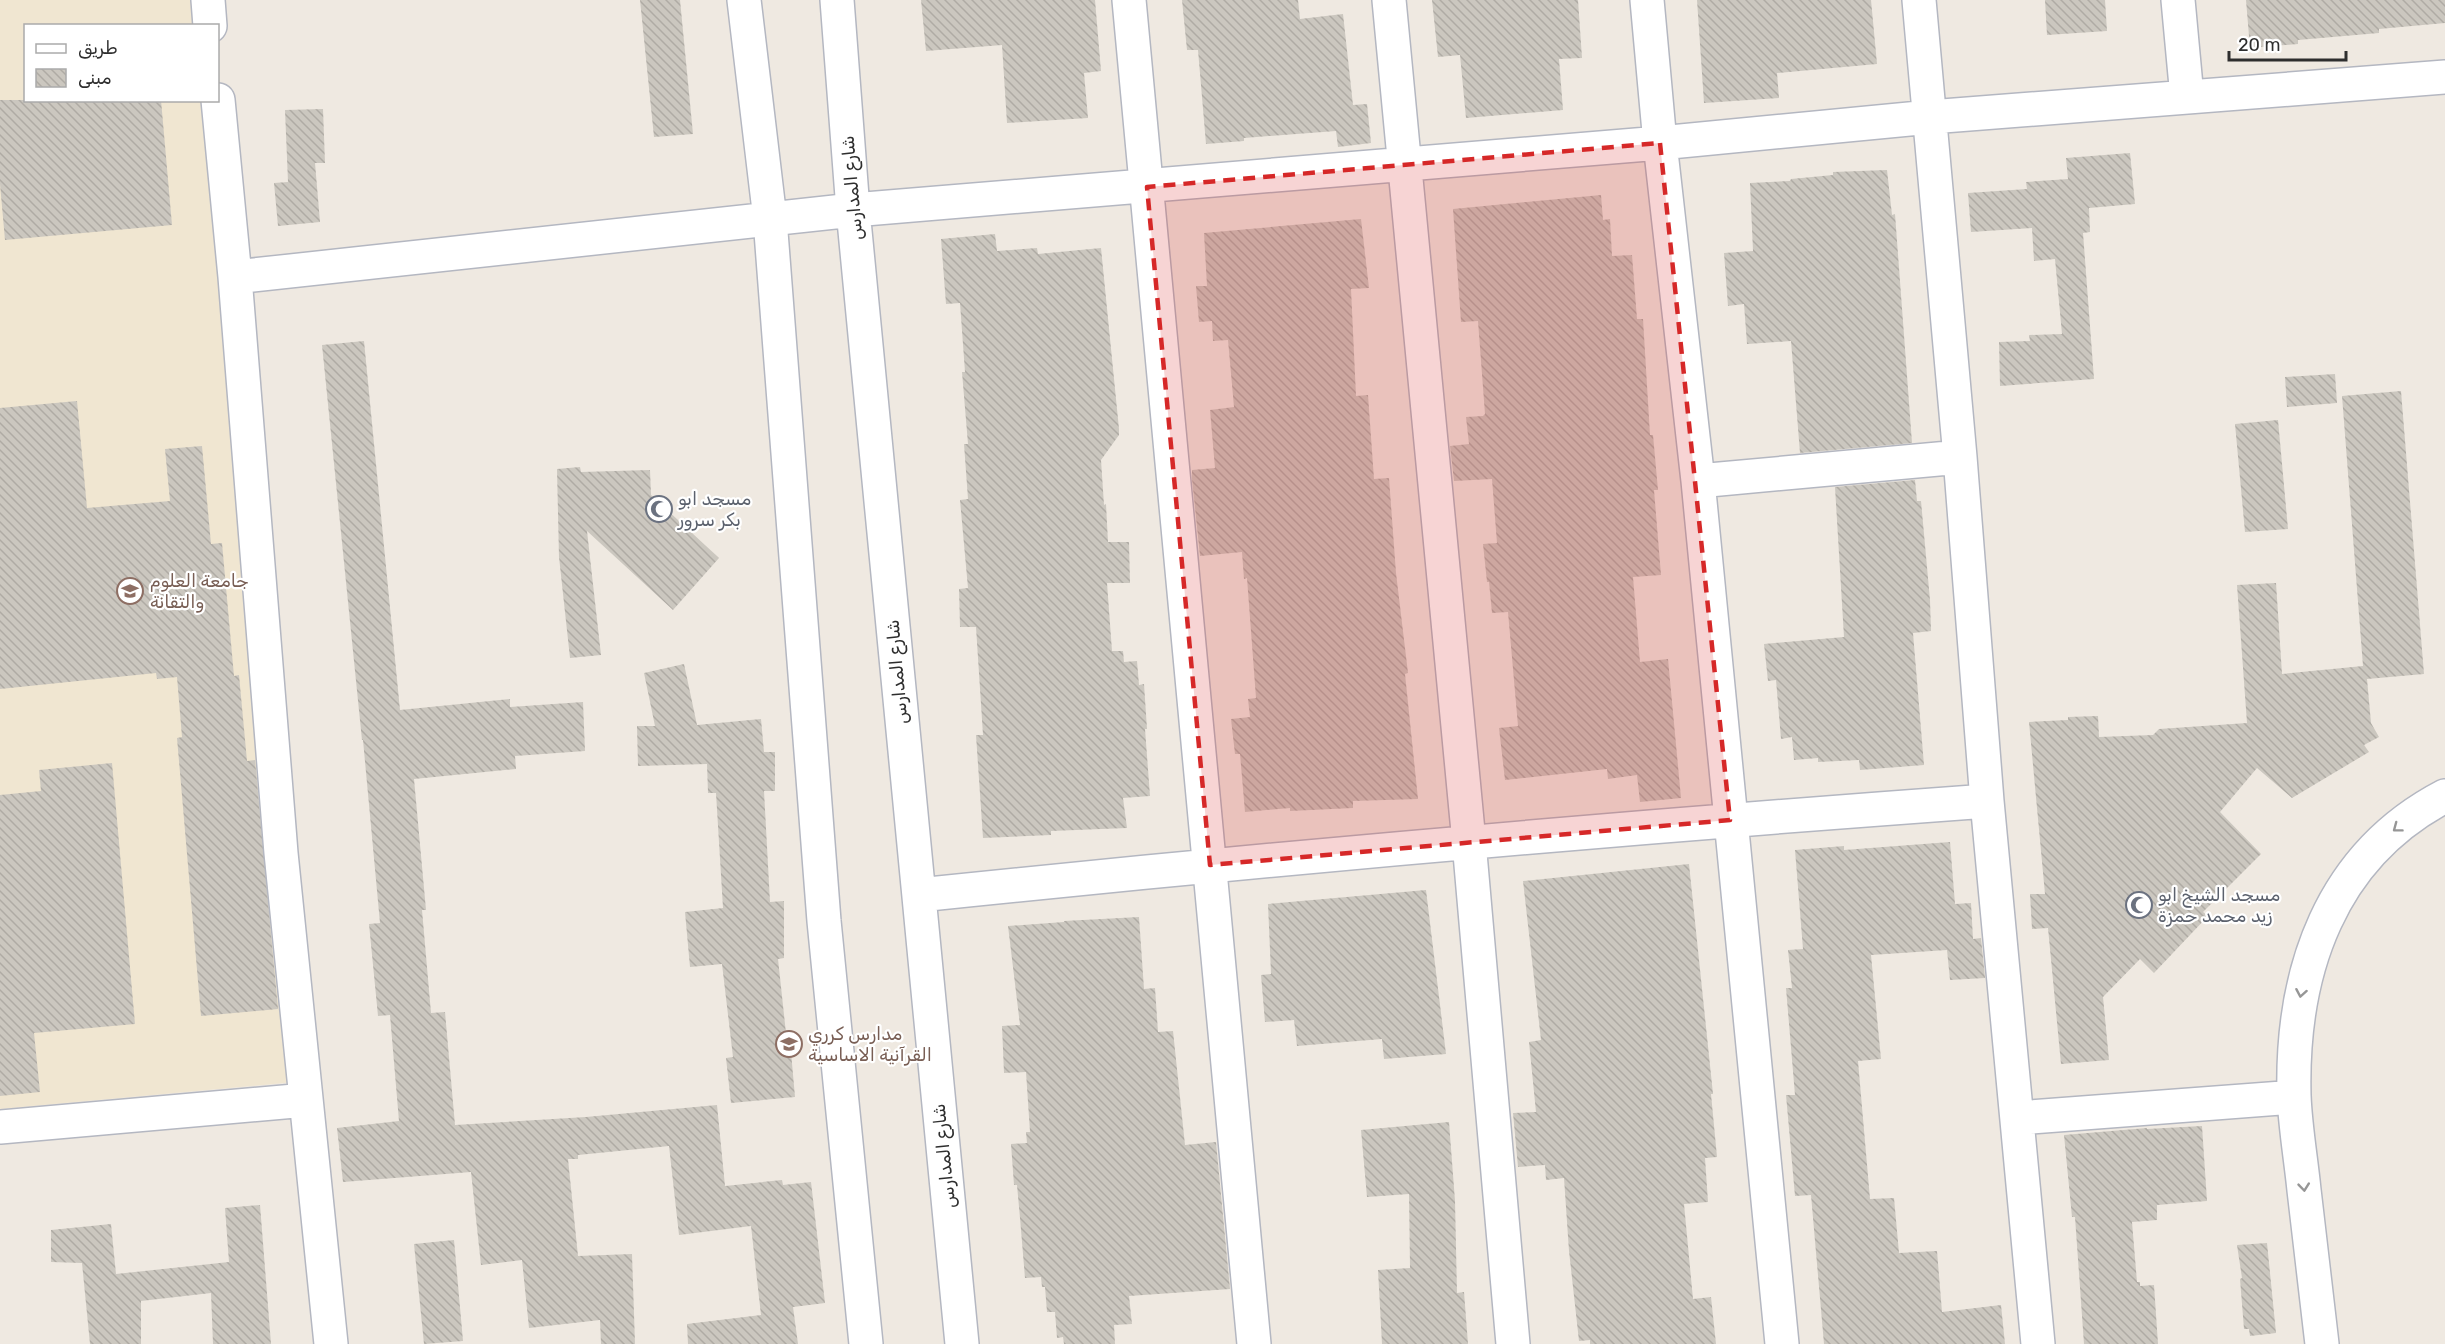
<svg xmlns="http://www.w3.org/2000/svg" width="2445" height="1344" viewBox="0 0 2445 1344" font-family="Rubik,'Noto Naskh Arabic',sans-serif">
<style>
.education{fill:#f0e6d1}
.building{fill:url(#building-back-hatch)}
.lines{fill:none;stroke-linecap:round;stroke-linejoin:round}
.minor-casing{stroke:#b4b7c1;stroke-width:36}
.minor{stroke:#fff;stroke-width:33}
.oneway{stroke:#969696}
.marked{fill:#d62828;fill-opacity:0.2;stroke:#d62828;stroke-width:4.5;stroke-dasharray:12 8;stroke-linejoin:round}
.labels{text-anchor:middle;stroke-width:4.5;stroke-linejoin:round;paint-order:stroke}
.street-label{font-size:18px;fill:#2e2e2e;stroke:#fff}
.worship-label{font-size:18px;fill:#5b616d;stroke:#fff;text-anchor:start}
.education-label{font-size:18px;fill:#785e54;stroke:#fff;text-anchor:start}
</style>
<defs>
<pattern id="building-back-hatch" width="6" height="6" patternUnits="userSpaceOnUse" patternTransform="scale(1.5)"><rect width="6" height="6" fill="#cbc7bf"/><path d="M-1 5l2 2M0 0l6 6M5-1l2 2" fill="none" stroke="#afaba4"/></pattern>
</defs>
<rect width="100%" height="100%" fill="#efe9e1"/>
<path class="education" d="M0 0H205L207 25 26 26V100L214 101 305 1081 0 1109Z"/>
<path class="building" d="M640 0H680L693 134 654 137Z
M921 0H1095L1101 71 1084 73 1088 118 1007 123 1002 45 926 51Z
M1182 0H1298L1300 19 1343 14 1353 105 1367 104 1371 143 1338 147 1336 131 1244 138V141L1206 144 1198 50H1187Z
M1432 0H1578L1582 58 1559 59 1563 110 1466 118 1460 55 1438 57Z
M1697 0H1871L1877 64 1777 73 1779 98 1704 103Z
M2045 0H2105L2107 31 2047 35Z
M2246 0H2445V23L2379 29V33L2298 40V44L2250 48Z
M0 100H161L172 225 5 240 0 184Z
M323 109 325 163H315L320 222 278 226 274 183 288 182 285 110Z
M2130 153 2135 204 2089 208 2090 232 2083 233 2094 379 2000 386 1999 342 2030 341 2029 335 2062 334 2055 259 2034 261 2032 228 1971 232 1968 193 2027 189 2026 182 2068 179 2066 158Z
M1887 170 1892 215 1895 214 1912 443 1800 453 1791 341 1747 344 1744 304 1728 306 1724 253 1753 251 1750 183 1790 181 1791 179 1833 175V172Z
M1601 195 1603 220 1610 219 1612 256 1632 255 1637 319H1643L1650 435H1653L1658 490H1654L1661 575 1633 577 1640 662 1668 659 1681 798 1640 802 1637 775 1608 779 1607 769 1505 780 1499 728 1518 726 1508 612 1492 613 1489 582H1487L1483 544 1497 543 1492 479 1454 481 1450 446 1469 444 1466 417 1483 416 1485 414 1478 321 1461 322 1453 209Z
M1361 219 1369 288 1351 289 1356 396 1368 395 1374 479 1389 478 1396 573 1408 673 1405 674 1418 799 1353 801V808L1290 811V808L1245 812 1240 754H1235L1231 719 1250 717 1248 699 1256 698 1247 578 1244 579 1242 552 1200 556 1192 479V470L1215 468 1210 410 1234 407 1228 340 1213 341 1212 321 1199 322 1196 286H1207L1204 233Z
M995 234 997 251 1037 248 1038 254 1101 248 1119 429V435L1101 460 1104 505 1106 504 1108 542H1129L1130 583H1107L1112 651H1123L1124 662 1137 661 1139 685 1144 684 1147 729H1145L1150 796 1123 798 1127 828 1051 831V835L983 838 976 735H983L976 627H960L959 589 968 588 960 500 968 499 964 444H968L962 372H965L960 303 946 304 941 239Z
M364 341 400 710 510 699V707L583 702 585 751 515 756 516 769 414 779 426 910H422L431 1013 445 1012 455 1125 586 1117 717 1105 725 1186 782 1180 783 1185 811 1182 825 1303 793 1307 798 1344H688L687 1324 761 1315 751 1226 679 1235 669 1146 578 1155V1159H568L578 1256 632 1254 635 1344H601L600 1320 529 1328 522 1260 481 1265 471 1172 343 1182 337 1128 399 1121 390 1015 378 1016 369 924 380 923 363 740H362L322 345Z
M2335 374 2337 403 2287 407 2285 377Z
M2401 391 2424 674 2367 679 2371 723 2379 737 2364 745 2369 752 2292 798 2257 768 2220 812 2261 854 2203 912 2208 916 2154 973 2140 959 2103 997 2109 1060 2061 1064 2048 928 2032 929 2030 894H2045L2029 722 2068 720V717L2098 716 2099 737 2153 735 2159 729 2247 723 2237 585 2276 583 2282 674 2363 666 2342 396Z
M77 401 87 508 170 501 165 449 202 446 211 544 222 543 234 676 239 675 247 761 255 760 278 1009 201 1016 177 738 182 737 177 677 157 679 156 673 0 689V408Z
M2278 420 2288 529 2245 532 2235 424Z
M580 467 581 472 650 470 651 495 719 558 673 610 587 531 601 655 570 658 559 557 557 469Z
M1915 480 1917 501H1921L1930 600 1931 631 1913 633 1924 765 1860 770 1859 760 1818 762V758L1794 760 1792 737 1781 739 1776 680 1768 681 1764 644 1844 637 1835 487Z
M684 664 697 725 761 719 764 752H775V791H764L770 902 784 901V958L778 959 788 1052H791L795 1097 731 1103 726 1058 733 1057 722 964 690 967 685 912 723 908 716 793H708L707 764 638 766 637 726H655L644 673Z
M112 763 135 1024 34 1033 40 1092 0 1096V795L41 791 39 770Z
M1950 842 1955 904 1971 903 1973 939 1981 938 1985 978 1950 980 1947 950 1871 955 1881 1059 1858 1061 1870 1199 1894 1198 1899 1253 1937 1251 1942 1312 2001 1305 2005 1344H1824L1811 1195 1795 1196 1786 1095H1795L1786 988H1792L1788 950 1803 949 1795 850 1844 846V850Z
M1689 864 1713 1094H1711L1717 1157 1705 1158 1708 1202 1684 1204 1693 1299 1711 1297 1716 1344H1590V1340L1579 1341 1569 1251 1564 1178 1546 1180 1545 1165 1518 1167 1513 1113 1536 1112 1529 1042 1541 1040 1523 881Z
M1426 890 1446 1054 1384 1059 1382 1039 1297 1046 1294 1020 1265 1022 1261 975 1271 974 1268 904Z
M1139 917 1144 989 1155 988 1158 1032 1173 1031 1185 1145 1216 1142 1230 1289 1129 1296 1132 1324 1114 1325 1115 1344H1064L1063 1337 1057 1338 1055 1312H1047L1045 1287H1042L1041 1277 1025 1278 1020 1218 1017 1185H1014L1011 1144 1027 1143 1026 1132H1030L1026 1072 1004 1073 1002 1026 1020 1025 1008 926 1064 922V921Z
M1449 1122 1455 1201 1457 1293 1464 1292 1468 1344H1382L1378 1270 1410 1268 1409 1194 1367 1197 1361 1130Z
M2202 1126 2207 1201 2157 1205V1220L2132 1222 2137 1282H2140V1286L2154 1285 2158 1344H2084L2075 1217H2072L2064 1135 2147 1128V1129Z
M260 1205 271 1344H213L211 1293 141 1301V1344H90L82 1263 51 1262V1230L111 1224 116 1274 229 1262 225 1208Z
M454 1240 463 1341 424 1344 414 1244Z
M2267 1243 2276 1333 2250 1336 2249 1329H2244L2240 1279 2242 1278 2237 1245Z"/>
<g class="lines">
<defs>
<path id="minor" d="M208 0 210 26
M744 0 770 219 824 921 866 1344
M837 0 853 210 962 1344
M1129 0 1254 1344
M1389 0 1469 842 1513 1344
M1647 0 1660 143 1698 481 1782 1344
M1919 0 1960 457 1987 801 2038 1344
M2178 0 2187 97
M218 100 235 277 281 853 331 1344
M235 277 853 210 1660 143 1930 117 2445 77
M1698 481 1960 457
M919 895C1274 858 1630 827 1987 801
M2017 1118 2294 1097
M0 1127 306 1100
M2322 1344C2316 1293 2310 1241 2304 1190 2301 1159 2295 1126 2294 1095 2291 971 2330 856 2445 796"/>
</defs>
<use href="#minor" class="minor-casing"/>
<use href="#minor" class="minor"/>
</g>
<defs><path id="oneway-chevron" d="M-2-3.5L2.5 0L-2 3.5" fill="none" stroke-width="1.6" stroke-linecap="round" stroke-linejoin="round" transform="scale(1.5)"/></defs>
<g class="oneway">
<use href="#oneway-chevron" transform="translate(2397 828) rotate(143)"/>
<use href="#oneway-chevron" transform="translate(2301 993) rotate(100)"/>
<use href="#oneway-chevron" transform="translate(2304 1187) rotate(84)"/>
</g>
<path class="marked" d="M1660 143 1730 820 1210 865 1147 187Z"/>
<defs>
<symbol id="mosque-ring" viewBox="-11 -11 22 22"><circle r="9.5" fill="#fff" stroke="#6b7280" stroke-width="1.5"/><path d="M3.5-4.9A6 6 0 1 0 3.5 4.9A5 5 0 1 1 3.5-4.9Z" fill="#6b7280"/></symbol>
<symbol id="university-ring" viewBox="-11 -11 22 22"><circle r="9.5" fill="#fff" stroke="#8d6e63" stroke-width="1.5"/><path d="M0-5L7-2L0 1L-7-2ZM-4 1L0 2.5L4 1V4Q0 6-4 4Z" fill="#8d6e63"/></symbol>
<symbol id="school-ring" viewBox="-11 -11 22 22"><circle r="9.5" fill="#fff" stroke="#8d6e63" stroke-width="1.5"/><path d="M0-5L7-2L0 1L-7-2ZM-4 1L0 2.5L4 1V4Q0 6-4 4Z" fill="#8d6e63"/></symbol>
</defs>
<g fill-rule="evenodd">
<use href="#mosque-ring" x="644" y="494" width="30" height="30"/>
<use href="#university-ring" x="115" y="576" width="30" height="30"/>
<use href="#mosque-ring" x="2124" y="890" width="30" height="30"/>
<use href="#school-ring" x="774" y="1029" width="30" height="30"/>
</g>
<g class="labels">
<g class="street-label">
<text transform="translate(852 188) rotate(-95)" y="6">شارع المدارس</text>
<text transform="translate(897 672) rotate(-95)" y="6">شارع المدارس</text>
<text transform="translate(944 1156) rotate(-96)" y="6">شارع المدارس</text>
</g>
<g class="worship-label">
<text x="678" y="505">مسجد ابو<tspan x="678" dy="21">بكر سرور</tspan></text>
<text x="2158" y="901">مسجد الشيخ ابو<tspan x="2158" dy="21">زيد محمد حمزة</tspan></text>
</g>
<g class="education-label">
<text x="150" y="587">جامعة العلوم<tspan x="150" dy="21">والتقانة</tspan></text>
<text x="808" y="1040">مدارس كرري<tspan x="808" dy="21">القرآنية الاساسية</tspan></text>
</g>
</g>
<rect x="24" y="24" width="195" height="78" fill="#ffffff" stroke="#ababab" stroke-width="1.5"/>
<rect x="36" y="44" width="30" height="9" fill="#ffffff" stroke="#ababab" stroke-width="1.5"/>
<text x="78" y="54" font-size="18" fill="#2e2e2e">طريق</text>
<rect x="36" y="69" width="30" height="18" fill="url(#building-back-hatch)" stroke="#ababab" stroke-width="1.5"/>
<text x="78" y="84" font-size="18" fill="#2e2e2e">مبنى</text>
<path d="M2229 51v9h117v-9" fill="none" stroke="#2e2e2e" stroke-width="3"/>
<text x="2238" y="51" font-size="18" fill="#2e2e2e" stroke="#ffffff" stroke-width="4.5" paint-order="stroke">20 m</text>
</svg>
